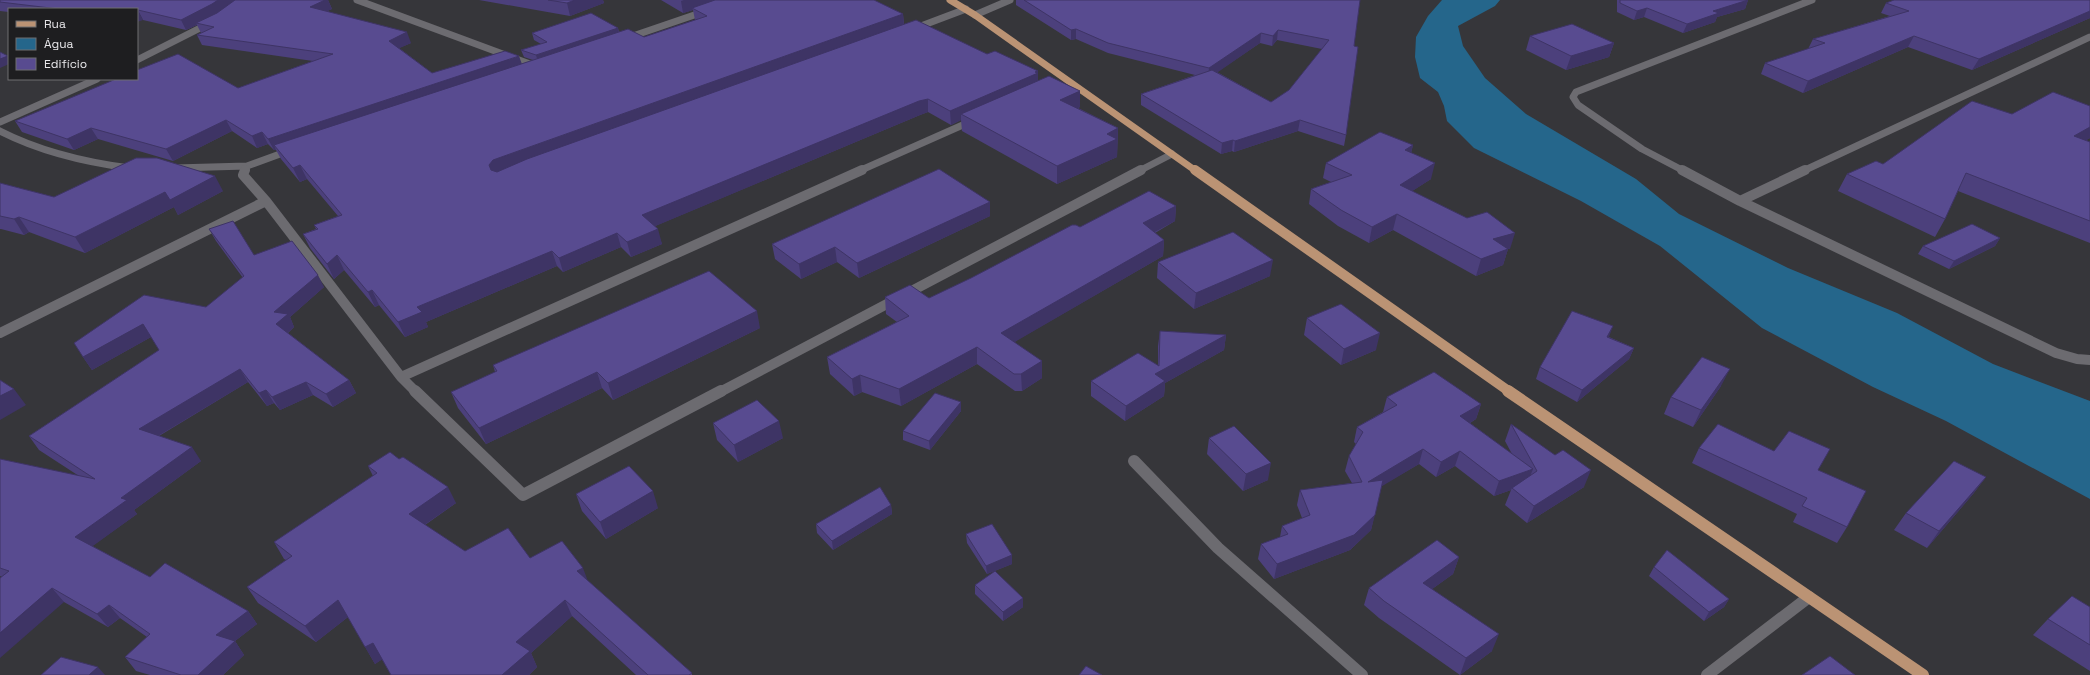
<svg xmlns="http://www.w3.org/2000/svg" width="2090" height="675" viewBox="0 0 2090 675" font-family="'Space Grotesk',sans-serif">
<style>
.water{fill:#25668b}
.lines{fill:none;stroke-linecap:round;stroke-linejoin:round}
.minor-far2{stroke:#6c6b70;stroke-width:7}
.minor-far1{stroke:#6c6b70;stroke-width:10}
.minor{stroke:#6c6b70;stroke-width:12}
.major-far2{stroke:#bb9374;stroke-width:7}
.major-far1{stroke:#bb9374;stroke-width:10}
.major{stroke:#bb9374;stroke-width:12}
.wall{fill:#4c407c;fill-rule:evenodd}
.shaded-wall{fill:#3e3465}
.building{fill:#584b90;stroke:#3e3465}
</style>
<rect width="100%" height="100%" fill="#36363a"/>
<path class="water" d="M1442 0H1500L1495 6 1458 26 1463 46 1485 78 1526 114 1636 179 1679 214 1788 268 1897 313 1993 364 2090 401V499L1946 421 1873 387 1762 328 1660 246 1581 201 1474 148 1447 121 1444 106 1438 92 1420 78 1415 57 1416 37 1428 16Z"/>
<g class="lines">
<path class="minor-far2" d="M357 0 538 67
M975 15 1010 0
M913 29 966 9
M627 38 706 11
M137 60 210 23
M0 122 97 79
M0 131C41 152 84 162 130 168
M175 168 247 166
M245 171 247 166 291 150
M859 171 974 120
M1139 171 1172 154
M1684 171 1642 149 1578 105 1573 97 1576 92 1812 0
M1803 171 2090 37"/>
<path class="minor-far1" d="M245 170 243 175 266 201 401 377 416 392
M1682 170 1740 201 2056 353 2077 359 2090 360
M1740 201 1805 170
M0 333 266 201
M401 377 862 170
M720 392 1141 170"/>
<path class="minor" d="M415 391 523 495 721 391
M1134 461 1218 548 1362 675
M1707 675 1809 597"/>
<path class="major-far2" d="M950 0 975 15 1196 171"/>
<path class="major-far1" d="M1195 170 1510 392"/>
<path class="major" d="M1508 391 1923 675"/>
</g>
<path class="wall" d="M0 0H328L332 9 327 11 411 43 399 48 432 73 522 64 533 60 524 57 521 50 541 44 534 40 532 33 618 28 619 32 644 37 695 20 693 10 683 13 661 0H874L903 14 904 24 987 54 1038 71V80L1080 107 1078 108 1118 128 1117 157 1057 184 962 131 961 120 951 125 928 112 920 115 655 226 662 244 631 257 621 247 563 272 557 266 426 322 428 327 405 337 379 305 375 307 344 270 334 279 310 248 303 234 316 229 314 225 338 216 307 179 300 182 281 159 276 150H274L268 144 257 148 232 131 173 161 98 139 74 150 22 132 15 121 238 88 313 61 202 45 197 35 201 33 197 25 186 30 143 20 137 9H9V12L0 11Z
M479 0H603L604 3 570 16Z
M1016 0H1360L1354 46 1346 135 1344 146 1298 131 1234 152 1232 151 1221 154 1141 105V94L1195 75 1108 53 1076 39 1071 40 1016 5ZM1277 40 1322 49 1289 90 1271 102 1217 72 1260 43 1272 46Z
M1617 0H1748L1745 9 1717 17 1715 22 1683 33 1644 17 1634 20 1617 12Z
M2090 0V18L1972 70 1908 47 1803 93 1761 74 1765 63 1808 49 1813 39 1890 16 1881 13 1886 3Z
M1530 36 1614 43 1609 57 1566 70 1526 50Z
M2090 106V138L2086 140 2090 142V243L1958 191 1945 219 1935 237 1838 191 1847 174 1883 164 2012 114Z
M1413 145 1411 153 1431 179 1412 191 1510 249H1508L1503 265 1476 276 1393 230 1369 243 1338 226 1309 204 1311 189 1331 182 1323 178 1326 163Z
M0 183 54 197 223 191 178 215 174 207 85 253 29 232 24 235 1 229H0Z
M990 202V216L859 278 837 262 801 279 775 259 772 244Z
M1176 206 1175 221 1155 233 1164 240 1163 256 1014 342 1042 378 1022 391H1015L977 364 901 406 862 392 854 396 830 374 827 357 897 322 886 314 885 297 929 298 1080 227Z
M209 229 254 255 324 287 290 317 294 327 288 333 349 380 356 393 333 407 313 395 280 410 274 403 267 406 248 382 159 436 201 461 134 510 137 514 92 546 150 577 248 611 257 624 235 641 244 655 223 675H150L136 671 125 657 147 637 120 618 108 627 64 602 0 576V459L79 476 39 450 29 436 159 350 151 337 92 370 83 357 206 307 243 278 216 241Z
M2000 238 1995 246 1949 269 1918 254 1923 246Z
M1158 262 1270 276 1194 309 1157 278Z
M1307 318 1376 350 1341 365 1304 335Z
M760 328 613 400 602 388 486 444 458 408 451 392 495 372 493 365Z
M1160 331 1226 335 1224 350 1165 383 1164 396 1125 421 1091 396V381L1158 365V346Z
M1609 337 1634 348 1629 359 1577 402 1536 379 1540 367Z
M1721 386 1693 427 1664 414 1671 397Z
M1387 397 1481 404 1476 419 1470 423 1512 454 1505 441 1511 424 1584 487 1527 523 1505 505 1511 490 1494 496 1455 466 1436 477 1419 464 1381 486 1371 530 1350 550 1274 579 1258 559 1261 544 1280 537 1282 526 1302 518 1297 505 1300 490 1352 483 1345 471 1349 456 1356 444 1354 442 1357 427 1383 412Z
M961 402V411L930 450 903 440V431Z
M713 423 783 438 738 462 717 440Z
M1209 438 1268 480 1243 491 1207 454Z
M1699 448 1774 451 1818 470 1847 527 1837 543 1793 522 1797 514 1692 463Z
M368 466 456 503 425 525 465 551 530 558 588 581 692 673V675H636L572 616 531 653 537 667 529 675H391L382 659 375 664 348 617 316 642 258 603 247 587 286 560 284 559 274 542 373 476Z
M1986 477 1973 494 1927 548 1894 530 1906 513Z
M576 494 658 508 606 539 582 511Z
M891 505 892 514 833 550 817 533 816 524Z
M966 534 1012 564 987 574 967 543Z
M1459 557 1453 574 1432 589 1492 651 1460 675 1379 618 1364 605 1369 588Z
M1654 567 1729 599 1724 607 1704 621 1649 576Z
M975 585 1023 607 1003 621 975 594Z
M2090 607V671L2033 635 2048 619Z"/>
<path class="shaded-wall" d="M218 0H237L216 15 196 23 197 25 186 30 181 20Z
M325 0H328L332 9 314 17 310 7Z
M575 0H603L604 3 570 16 567 3Z
M684 0H722L692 8 693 10 683 13 681 1Z
M1748 0 1745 9 1717 17 1715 22 1683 33 1687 24 1713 11Z
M1647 8 1644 17 1634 20 1637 11Z
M137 10H138L143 20 137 22Z
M2090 11V18L1972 70 1979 59Z
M903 14 904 26 494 179 489 165 493 160Z
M618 28 619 35 538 62 536 55Z
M1076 29V39L1071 40V30Z
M1278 30 1277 40 1272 46 1273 36Z
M407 32 411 43 393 51 389 41Z
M1261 33 1260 43 1208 79 1209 68Z
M1914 36 1908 47 1803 93 1808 81Z
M1614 43 1609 57 1566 70 1571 56Z
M8 56 9 57V64L0 68V59Z
M519 56 523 67 274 145 276 150H274L268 139Z
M1038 71V84L961 114V120L951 125 950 111Z
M1080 91V107L1060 116V100Z
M928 99V112L920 115 646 230 642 215 919 101Z
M226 120 232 131 173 161 166 149Z
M1300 120 1298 131 1234 152 1235 141Z
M2090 127V138L2064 153 2074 136Z
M91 128 98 139 74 150 67 139Z
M1118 128 1117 157 1057 184V166L1107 134Z
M262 132 268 144 257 148 252 136Z
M1233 140 1232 151 1221 154 1222 143Z
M1413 145 1409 161 1405 150Z
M1435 163 1431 179 1397 201 1400 185Z
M300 165 307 179 300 182 293 168Z
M215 176 223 191 178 215 174 207 85 253 75 237 165 192Z
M990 202V216L859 278 857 263Z
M1176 206 1175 221 1142 239 1143 223Z
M1397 214 1393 230 1369 243 1372 227Z
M19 217 29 232 24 235 14 219Z
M658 229 662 244 631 257 627 242Z
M617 233 621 247 563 272 559 258Z
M1515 233 1510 249H1508L1503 265 1476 276 1481 259 1493 239Z
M2000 238 1995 246 1949 269 1954 261Z
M1164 240 1163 256 1001 350V333Z
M835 247 837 262 801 279 799 264Z
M552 251 557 266 426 322 428 327 405 337 398 322 417 307Z
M337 255 344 270 334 279 327 264Z
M1273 260 1270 276 1194 309 1196 293Z
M318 275 324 287 290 317 294 327 283 337 276 324 274 312Z
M372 290 379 305 375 307 368 292Z
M757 311 760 328 613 400 608 383Z
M143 324 151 337 92 370 83 357Z
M1613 326 1609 337H1607Z
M1380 333 1376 350 1341 365 1344 349Z
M1226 335 1224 350 1165 383 1164 396 1125 421 1126 406 1155 374Z
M977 347V364L901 406 899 389Z
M1634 348 1629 359 1577 402 1582 390Z
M1042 361V378L1022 391 1021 374Z
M240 369 248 382 148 442 139 429Z
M1730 369 1721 386 1693 427 1701 410Z
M597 372 602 388 486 444 479 428Z
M860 375 862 392 854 396 852 379Z
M349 380 356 393 333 407 326 394Z
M306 382 313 395 280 410 272 397Z
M14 389 26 405 0 420V396Z
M266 390 274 403 267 406 259 393Z
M961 402V411L930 450 929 441Z
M1481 404 1476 419 1456 431 1460 416Z
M779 421 783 438 738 462 734 445Z
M192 447 201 461 134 510 137 514 86 551 75 537 121 498Z
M1423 449 1419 464 1364 497 1368 482Z
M1460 451 1455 466 1436 477 1441 462Z
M1271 463 1268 480 1243 491 1246 474Z
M1533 469 1527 484 1512 488 1511 490 1494 496 1499 481Z
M1591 470 1584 487 1527 523 1534 506Z
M1986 477 1973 494 1927 548 1939 531Z
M448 487 456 503 417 530 409 514Z
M653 491 658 508 606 539 600 522Z
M891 505 892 514 833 550 832 541Z
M1375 515 1371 530 1350 550 1274 579 1277 564Z
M1012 555V564L987 574 986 566Z
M1459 557 1453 574 1417 600 1423 583Z
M583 568 589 584 577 571Z
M52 588 64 602 0 658V633Z
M1023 598V607L1003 621V612Z
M1729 599 1724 607 1704 621 1709 612Z
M338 600 348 617 316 642 305 626Z
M565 600 572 616 531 653 537 667 529 675H502L516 642Z
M109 605 120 618 108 627 97 614Z
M248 611 257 624 235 641 244 655 223 675H198L216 635Z
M1499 634 1492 651 1460 675 1466 658Z
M373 643 383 659 375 664 365 647Z
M98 667 105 675H89Z"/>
<path class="building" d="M0 0H218L212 4 181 20 138 10H137V9H59L0 2Z
M235 0H325L310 7 407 32 389 41 432 73 505 51 519 56 268 139 262 132 252 136 226 120 166 149 91 128 67 139 15 121 116 79H137V70L178 54 238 88 333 54 197 35 214 27 196 23 217 13Z
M548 0H575L567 3Z
M715 0H874L903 14 493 160 489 165 491 170 497 172 527 159 916 20 987 54 995 51 1038 71 1035 72 1038 73 950 111 928 99 919 101 642 215 658 229 627 242 617 233 559 258 552 251 417 307 422 312 398 322 372 290 368 292 337 255 327 264 303 234 318 229 314 225 342 215 300 165 293 168 274 145 628 29 644 37 707 16 692 8Z
M1024 0H1360L1354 46 1358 47 1346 135 1300 120 1235 141 1233 140 1222 143 1141 94 1212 70 1271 102 1289 90 1329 40 1278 30 1273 36 1261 33 1209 68 1108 43 1076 29 1071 30Z
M1620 0H1748L1713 11 1719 13 1687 24 1647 8 1637 11 1620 3Z
M1894 0H2090V11L1979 59 1914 36 1808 81 1765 63 1825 43 1813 39 1909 11 1886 3Z
M591 13 618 28 536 55 521 50 547 42 532 33Z
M1572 24 1614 43 1571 56 1530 36Z
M0 52 8 56 0 59Z
M1049 76 1080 91 1060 100 1118 128 1107 134 1117 139 1057 166 961 114Z
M2053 92 2090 106V127L2074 136 2090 142V221L1966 173 1945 219 1847 174 1876 161 1883 164 1972 101 2012 114Z
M1380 132 1413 145 1405 150 1435 163 1400 185 1467 218 1487 212 1515 233 1493 239 1508 249 1481 259 1397 214 1372 227 1341 210 1311 189 1352 175 1326 163Z
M136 158H157L215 176 170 200 165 192 75 237 19 217 14 219 0 216V183L54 197Z
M939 169 990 202 857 263 835 247 799 264 772 244Z
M1149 191 1176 206 1143 223 1164 240 1001 333 1042 361 1021 374H1014L977 347 899 389 860 375 852 379 827 357 909 316 885 297 910 285 929 298 971 278 1072 225H1076L1080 227Z
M233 221 254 255 292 241 318 275 274 312 288 314 276 324 349 380 326 394 306 382 272 397 266 390 259 393 240 369 139 429 192 447 121 498 127 500 75 537 150 577 165 563 248 611 216 635 235 641 198 675H181L125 657 150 634 109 605 97 614 52 588 0 633V578L9 571 0 568V459L95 479 29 436 159 350 143 324 83 357 74 343 144 295 206 307 244 276 209 229Z
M1972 224 2000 238 1954 261 1923 246Z
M1233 232 1273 260 1196 293 1158 262Z
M709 271 757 311 608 383 597 372 479 428 451 392 497 371 493 365Z
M1341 304 1380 333 1344 349 1307 318Z
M1572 311 1613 326 1607 337 1634 348 1582 390 1540 367Z
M1160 331 1226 335 1155 374 1165 381 1126 406 1091 381 1138 353 1159 366Z
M1702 357 1730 369 1701 410 1671 397Z
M1434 372 1481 404 1460 416 1533 469 1499 481 1460 451 1441 462 1423 449 1368 482 1383 480 1375 515 1354 535 1277 564 1261 544 1288 534 1282 526 1310 515 1300 490 1362 482 1349 456 1363 432 1357 427 1397 405 1387 397Z
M0 380 14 389 0 396Z
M935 393 961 402 929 441 903 431Z
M757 400 779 421 734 445 713 423Z
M1511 424 1555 455 1563 450 1591 470 1534 506 1512 488 1537 471Z
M1718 424 1774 451 1789 431 1830 449 1818 470 1866 491 1847 527 1802 506 1807 498 1699 448Z
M1234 426 1271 463 1246 474 1209 438Z
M390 452 399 459 403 457 448 487 409 514 465 551 508 528 530 558 562 541 583 568 577 571 692 673 689 675H648L565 600 516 642 530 651 502 675H391L373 643 365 647 338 600 305 626 247 587 292 556 274 542 377 473 368 466Z
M1954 461 1986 477 1939 531 1906 513Z
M629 466 653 491 600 522 576 494Z
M880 487 891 505 832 541 816 524Z
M992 524 1012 555 986 566 966 534Z
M1437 540 1459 557 1423 583 1499 634 1466 658 1384 601 1369 588Z
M1667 550 1729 599 1709 612 1654 567Z
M995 571 1023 598 1003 612 975 585Z
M2072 596 2090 607V645L2048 619Z
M1830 656 1855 675H1802Z
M61 657 98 667 89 675H41Z
M1086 666 1102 675H1079Z"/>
<rect x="8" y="8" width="130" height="72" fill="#1e1e20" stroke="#6f6e71"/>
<rect x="16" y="21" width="20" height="6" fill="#bb9374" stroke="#6f6e71"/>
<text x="44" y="28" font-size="12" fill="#e8e7ea">Rua</text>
<rect x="16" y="38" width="20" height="12" fill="#25668b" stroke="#6f6e71"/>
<text x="44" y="48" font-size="12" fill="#e8e7ea">Água</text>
<rect x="16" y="58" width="20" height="12" fill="#584b90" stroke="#6f6e71"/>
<text x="44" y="68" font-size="12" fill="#e8e7ea">Edifício</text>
</svg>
